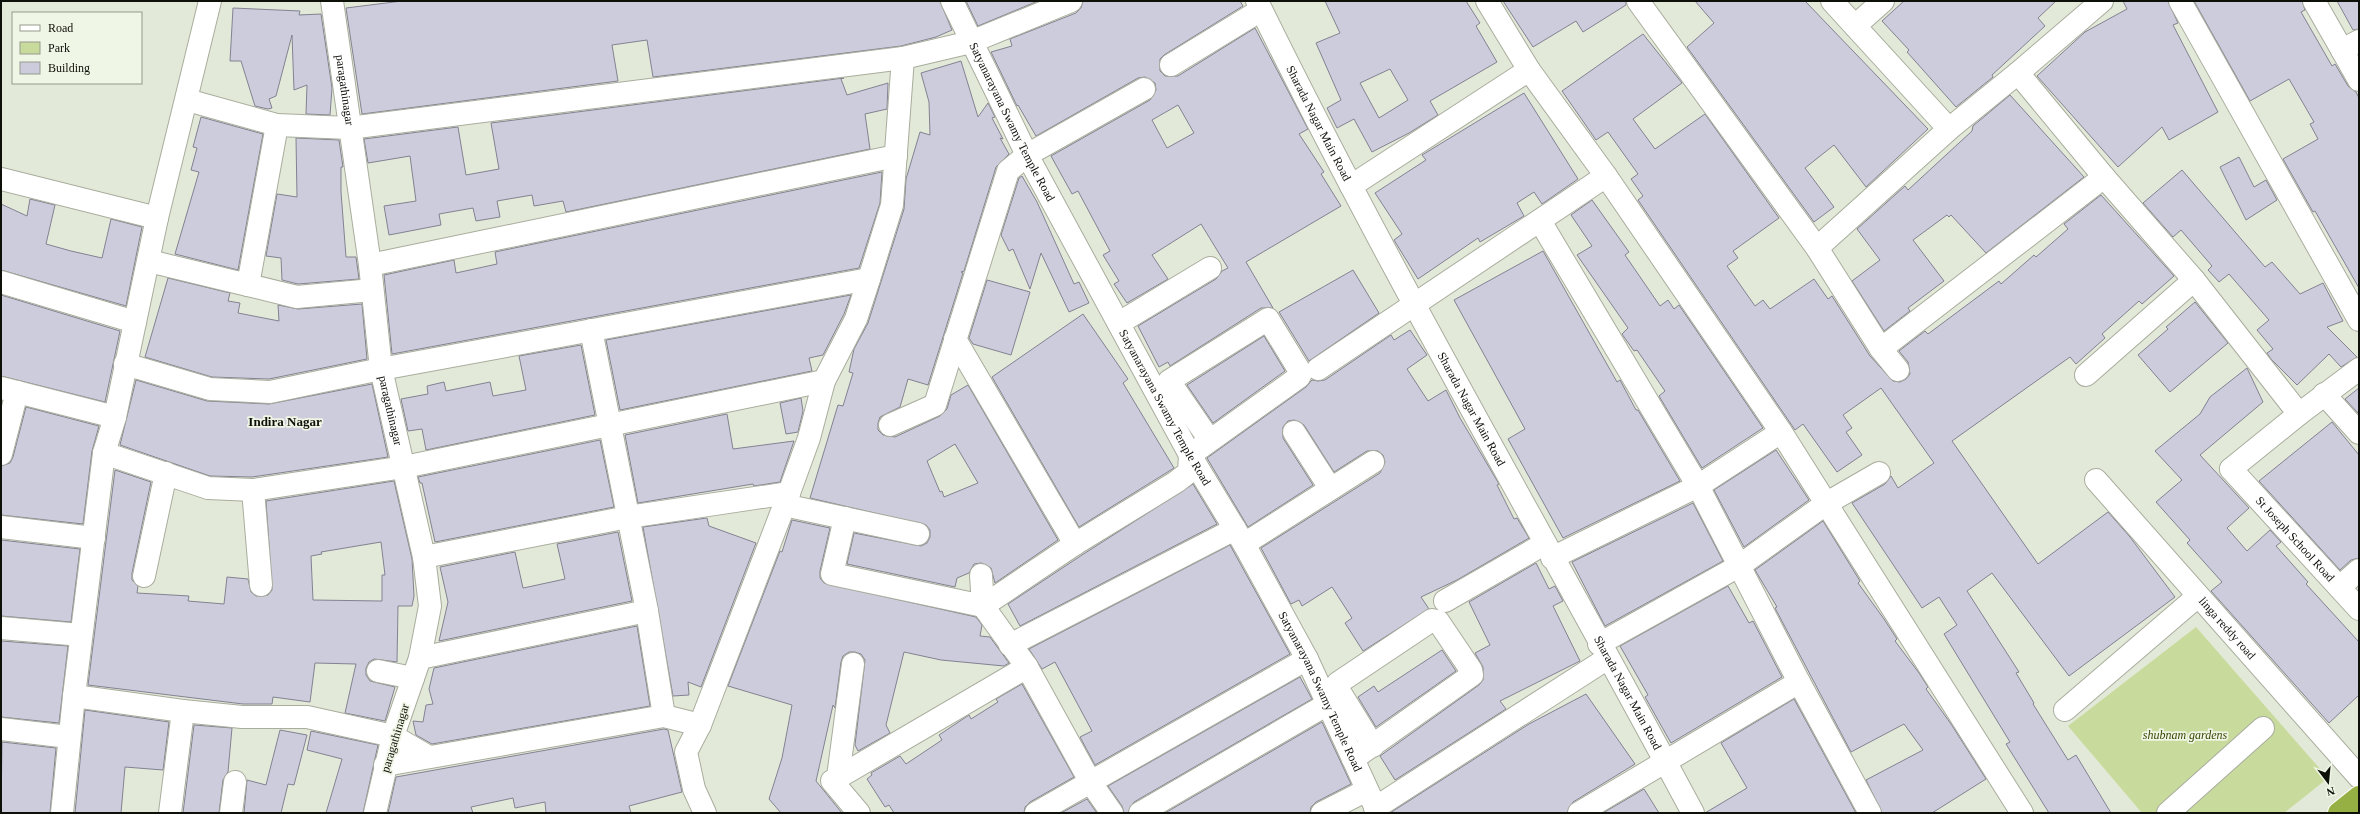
<svg xmlns="http://www.w3.org/2000/svg" width="2360" height="814" viewBox="0 0 2360 814" font-family="Georgia,serif">
<style>
.green{fill:#c9db9c}
.building{fill:#ccd;stroke:#828292;fill-rule:evenodd}
.lines{fill:none;stroke-linecap:round;stroke-linejoin:round}
.minor-casing{stroke:#a8ad9d;stroke-width:24}
.highway-casing{stroke:#fff;stroke-width:24}
.minor{stroke:#fff;stroke-width:22}
.highway{stroke:#96b044;stroke-width:22}
.labels{text-anchor:middle;stroke-width:3.5;stroke-linejoin:round;paint-order:stroke}
.street-label{font-size:12px;fill:#0d0f09;stroke:#f0f6e5}
.park-label{font-size:12px;font-style:italic;fill:#374401;stroke:#f0f6e5}
.neighbourhood-label{font-size:13px;font-weight:bold;fill:#0d0f09;stroke:#f0f6e5}
</style>
<rect width="100%" height="100%" fill="#e3e9d8"/>
<path class="green" d="M2196 627 2328 778 2284 813H2142L2068 726Z"/>
<path class="building" d="M402 1H940L952 30 936 37 901 46 653 77 647 40 612 45 618 81 362 114 346 8Z
M966 1H1038L978 26Z
M1083 1H1240L1243 6 1164 55 1160 59V71L1165 76H1178L1255 28 1308 129 1299 134 1324 172 1321 174 1341 206 1246 262 1273 308H1261L1170 366 1168 362 1159 367 1138 326 1216 279 1222 271 1228 268 1201 224 1152 255 1168 279 1127 303 1114 284 1119 281 1103 255 1110 251 1078 191 1072 194 1051 156 1150 100 1156 90 1155 83 1145 77 1138 78 1036 136 1018 105 1017 106 991 52 1012 46 1010 39 1076 13 1081 8ZM1178 105 1194 133 1167 148 1152 120Z
M1325 1H1466L1480 23 1476 26 1497 62 1430 101 1438 115 1409 133 1372 152 1354 119 1337 128 1327 108 1341 100 1316 43 1340 33ZM1390 69 1408 100 1379 118 1360 83Z
M1503 1H1626V5L1583 32 1576 21 1533 47Z
M1695 1H1805L1928 129 1866 187 1834 145 1805 168 1834 207 1814 222 1687 47 1714 23Z
M1904 1H2056L2038 18 2045 26 1992 75 1993 77 1956 107 1907 52 1909 50 1882 21Z
M2123 1H2168L2178 23 2173 25 2218 112 2169 140 2162 127 2118 167 2037 76 2085 32 2127 9Z
M2194 1H2302L2305 10 2301 12 2332 66 2335 64 2348 86 2356 92 2359 98V288L2315 211 2313 212 2283 159 2318 139 2310 124 2314 122 2289 79 2250 101Z
M2337 1H2359V29L2353 30Z
M233 8 300 11 299 15 321 14 332 88 330 115 306 114 307 85 294 90 292 35 276 96 269 99 272 108 268 109 255 106 241 61H230Z
M1643 34 1682 83 1633 119 1655 149 1705 114 1779 218 1733 251 1738 258 1727 266 1755 306 1763 300 1770 309 1814 279 1828 299 1832 296 1870 356 1893 381 1900 382 1906 379 1910 374 1908 362 1899 351 1925 331 1928 334 1999 281 2001 284 2034 255 2036 257 2068 229 2064 224 2101 195 2174 276 2142 304 2139 301 2102 334 2105 338 2076 364 2070 357 1952 441 2038 564 2108 512 2130 537 2175 597 2069 676 1992 573 1967 591 2019 672 2016 673 2034 703 2033 704 2068 760 2076 755 2111 813H2049L2006 744 2010 742 1944 634 1957 625 1939 597 1922 608 1852 503 1885 484 1891 476 1898 488 1934 463 1881 388 1843 415 1852 428 1846 432 1862 455 1837 472 1803 424 1795 430 1638 200 1643 196 1631 179 1638 174 1608 132 1596 140 1562 91Z
M961 61 978 117 988 103 995 117 992 118 1003 139 1000 138 1009 154 996 167 964 271 961 272 963 273 928 385 908 379 900 407 880 417 878 423V430L883 435 895 437 940 416 947 409 951 395 968 385 1058 540 995 583 991 568 981 563 974 564 969 573 957 578 955 587 847 564 854 533 921 546 927 543 930 537V530L926 525 810 498 838 405 843 406 853 373 849 372 854 349 868 323 904 209 906 179 920 132 930 135 929 102 921 73ZM955 444 978 483 944 497 942 491 940 492 927 461Z
M844 78 841 79 847 95 888 83 887 109 865 114 870 149 566 212 563 201 534 206 532 195 497 201 500 217 476 221 473 208 439 214 441 225 389 235 384 206 416 201 410 156 368 163 364 139 458 127 466 175 499 169 491 123Z
M1524 93 1578 179 1542 204 1534 192 1517 203 1524 216 1480 242 1478 238 1418 279 1394 240 1402 234 1375 193 1426 160 1422 155Z
M2010 95 2084 177 1986 253 1951 215 1949 217 1947 215 1913 240 1944 281 1908 308 1910 311 1884 331 1852 281 1880 260 1857 229 1905 186 1908 190 1972 131 1973 126Z
M201 117 263 134 238 270 175 254 199 172 191 170 197 148 193 147Z
M296 138 339 140 343 167H341V192L346 257H356L359 279 298 284 282 280 281 258 266 256 277 194 297 197Z
M2239 157 2254 187 2266 180 2277 200 2246 220 2220 167Z
M2182 170 2265 267 2272 262 2300 294 2323 283 2343 321 2327 327 2357 357 2341 367 2329 354 2297 385 2271 359 2267 353 2273 349 2257 330 2269 320 2229 274 2219 282 2208 270 2212 266 2181 230 2173 237 2143 203Z
M882 172 880 203 859 268 392 354 384 275 454 260 456 273 497 264 495 252Z
M1022 176 1037 202 1074 284 1079 282 1089 303 1069 312 1041 253 1030 289 1013 249 1009 251 1001 235 1019 178Z
M30 199 55 205 46 244 71 251 102 258 111 219 142 227 126 306 1 270V204L27 216Z
M1592 200 1629 252 1625 255 1660 306 1668 300 1674 309 1679 305 1763 428 1702 468 1659 396 1665 391 1637 350 1634 351 1622 334 1628 328 1577 255 1592 246 1571 215Z
M1543 251 1617 382 1620 380 1636 410H1638L1680 481 1563 538 1508 439 1525 429 1454 300Z
M1353 270 1379 313 1309 361 1279 312Z
M168 278 230 293 228 301 240 303 238 313 279 321 278 305 298 309 362 304 367 359 269 379 212 377 145 357Z
M987 280 1030 292 1011 355 973 344 969 338Z
M1 295 120 331 105 402 1 376Z
M851 295 844 314 823 355 809 358 812 371 620 410 606 340Z
M2195 302 2228 343 2170 392 2138 355 2168 329 2166 327Z
M1083 314 1128 379 1123 383 1174 468 1079 527 992 377Z
M1410 330 1427 355 1407 369 1428 401 1446 390 1460 418 1499 484 1497 485 1514 519 1517 518 1529 538 1457 580 1421 597 1429 609 1363 651 1345 623 1352 618 1332 587 1302 606 1299 600 1291 604 1261 548 1380 473 1385 462 1383 455 1378 451H1367L1334 472 1304 425 1294 420 1288 421 1283 427V438L1313 485 1248 527 1207 458 1306 387 1312 380 1318 381 1325 380 1391 335 1394 340Z
M1264 336 1285 371 1213 423 1187 385Z
M581 345 595 415 426 450 422 429 408 431 401 399 428 394 427 386 444 382 446 391 490 382 493 396 526 390 519 356Z
M2247 368 2263 402 2200 455 2249 508 2227 528 2247 551 2270 530 2281 542 2276 546 2308 582 2306 584 2359 642V695L2329 723 2211 591 2222 582 2187 543 2190 540 2156 502 2182 480 2155 451 2200 414 2210 397Z
M136 380 207 401 269 404 372 384 388 457 252 477 210 476 120 445Z
M2359 388V414L2345 399Z
M801 398 803 411 798 432 786 434 780 403Z
M26 407 99 426 92 451 83 524 1 515V466L10 463 13 457Z
M727 414 733 449 794 441 780 482 754 486 753 484 638 503 625 435Z
M2332 422 2359 455V558L2351 560 2340 570 2259 481Z
M600 440 614 507 435 542 422 483H420L418 477Z
M1776 450 1809 500 1744 547 1714 490Z
M115 470 151 482 132 573V580L138 586 137 593 189 596 188 601 224 604 227 577 248 579 251 592 256 596 268 595 272 590 266 501 394 481 412 559 414 596 412 606H398L397 662 374 659 369 662 366 668V675L370 681 395 687 385 721 345 713 356 664 315 663 310 702 273 697 272 704H243L88 685ZM381 542 385 575H382V601L313 600 311 556 322 554 321 552Z
M1193 484 1217 524 1020 626 1008 604 1082 555Z
M1693 503 1723 561 1605 626 1572 562Z
M707 518 709 526 756 543 701 687 688 682 689 695 673 696 643 527Z
M792 520 830 528 820 571V578L824 583 976 617 982 625 980 636 990 637 1009 663 1004 666 941 660 904 652 886 725 890 733 858 751 855 745 865 660 861 654 855 652H849L843 656 841 662 835 708 833 705 816 781 842 813H781L769 799 782 758 792 705 728 686 780 551 782 552Z
M1823 521 1860 581 1858 583 1884 619 1897 639 1895 641 1919 673 1928 687 1926 689 1951 724 1986 779 1932 813H1882L1866 780 1923 750 1904 724 1851 752 1775 608 1777 607 1755 570Z
M618 532 632 601 439 641 448 602 440 567 515 552 523 588 528 587 565 579 557 544Z
M1 540 80 549 71 622 1 616Z
M1230 545 1290 654 1095 765 1080 737 1092 731 1055 662 1042 669 1029 649Z
M1536 563 1549 589 1555 586 1563 601 1553 606 1580 661 1500 701 1506 709 1395 780 1380 756 1479 685 1483 680V667L1475 653 1490 645 1469 602Z
M1728 586 1749 623 1753 621 1782 677 1671 743 1645 697 1648 695 1620 646Z
M637 626 650 706 432 744 416 735 413 721 423 722 426 705 433 704 429 689 434 668Z
M1 641 68 646 59 723 1 717Z
M1442 650 1456 671 1376 727 1358 697 1374 686 1378 692Z
M1300 677 1312 699 1134 802 1128 813H1124L1122 806 1108 786Z
M1022 684 1074 777 1030 802 1025 807 1024 813H894L889 805 885 807 867 779 872 775 871 773 900 756 906 764 942 740 939 735 969 715 971 719 998 702 996 699Z
M1586 694 1635 764 1573 802 1567 813H1390L1529 724Z
M1794 699 1856 813H1705L1747 788 1721 743Z
M85 710 169 722 163 770 125 767 121 813H75Z
M1322 722 1351 784 1316 802 1311 807 1310 813H1165Z
M194 725 232 728 228 772 223 780 219 813H183Z
M664 729 668 730 682 792 629 806 631 813H546L545 802 515 808 513 798 471 807 473 813H388L396 777Z
M280 730 307 735 294 785 288 784 281 813H244L247 780 266 785Z
M311 731 378 745 363 813H326L342 759 307 750Z
M2 742 56 748 50 813H1Z
M1644 789 1659 813H1603Z
M1087 799 1097 813H1061Z"/>
<g class="lines">
<defs>
<g id="minor">
<path id="s1" d="M332 1 370 265 381 369 424 557 430 606 420 658 393 736 375 813"/>
<path id="s2" d="M952 1 1027 155 1190 455 1244 544 1307 659 1378 813"/>
<path id="s3" d="M1257 1C1392 277 1548 542 1693 813"/>
<path d="M1487 1 1529 70 1606 176 1781 432 2022 813"/>
<path d="M1638 1 1817 248 1881 349 1898 370"/>
<path d="M1832 1 1949 129"/>
<path d="M2180 1 2359 320"/>
<path d="M2314 1 2342 50"/>
<path d="M1855 26 1883 1"/>
<path d="M2359 41 2342 50 2359 80"/>
<path d="M1171 65 1261 10"/>
<path d="M2018 73 2104 177 2194 280 2299 414"/>
<path d="M187 100 277 125 349 128 903 58"/>
<path d="M1 179 157 218"/>
<path d="M1351 186 1529 70"/>
<path d="M1540 221 1698 486 1799 682 1870 813"/>
<path d="M1817 248 1949 129 2018 73 2102 1"/>
<path d="M149 261 248 285 277 125"/>
<path d="M370 265 896 156"/>
<path d="M1 282 135 322"/>
<path d="M248 285 297 297 372 290"/>
<path d="M1119 323 1210 268"/>
<path d="M591 330 647 611 664 716"/>
<path d="M955 339 1075 544"/>
<path d="M1881 349 2104 177"/>
<path d="M125 364 210 389 270 392 381 369 869 279"/>
<path d="M1318 369 1606 176"/>
<path d="M2086 375 2194 280"/>
<path d="M1 388 115 417"/>
<path d="M2324 394 2359 433"/>
<path d="M890 425 935 405 1008 171 1027 155 1144 89"/>
<path d="M1294 432 1330 488"/>
<path d="M104 453 208 488 253 490 404 467 824 381"/>
<path d="M1 454 17 392"/>
<path id="s4" d="M2231 469 2359 609"/>
<path d="M2231 469 2299 414 2359 369"/>
<path id="s5" d="M2096 480 2359 777"/>
<path d="M253 490 261 585"/>
<path d="M784 505 918 534"/>
<path d="M845 518 832 574 983 606 981 575"/>
<path d="M1 527 94 538"/>
<path d="M1244 544 1373 462"/>
<path d="M424 557 628 517 789 493"/>
<path d="M1552 558 1698 486 1781 432"/>
<path d="M144 576 166 473"/>
<path d="M2340 587 2359 570"/>
<path d="M1445 601 1544 544"/>
<path d="M1 628 81 635"/>
<path d="M1599 644 1739 566 1827 503 1879 473"/>
<path d="M1010 645 1235 529"/>
<path d="M420 658 647 611"/>
<path d="M378 671 413 678"/>
<path d="M74 696 183 711 242 717H307L393 736 429 757"/>
<path d="M2065 710 2198 596"/>
<path d="M1 729 69 737"/>
<path d="M1353 759 1472 675 1471 670 1438 621 1432 620 1338 683V689L1373 746"/>
<path d="M385 765 664 716 700 725"/>
<path d="M838 777 853 664"/>
<path d="M1375 808 1608 658"/>
<path d="M62 813 74 696 104 453 115 417 157 218 210 1"/>
<path d="M170 813 183 711"/>
<path d="M231 813 235 782"/>
<path d="M705 813 694 789 686 752 700 725 789 493 809 438 824 381 856 319 869 279 892 205 903 58 971 42 1071 1"/>
<path d="M859 813 832 781 1027 667"/>
<path d="M1036 813 1307 659"/>
<path d="M1112 813 1091 783 1027 667 983 606 1075 544 1176 482 1189 472 1190 455 1299 377 1301 373 1268 319 1169 381 1209 439"/>
<path d="M1140 813 1326 705"/>
<path d="M1322 813 1367 790"/>
<path d="M1579 813 1799 682"/>
<path d="M2168 813 2263 728"/>
</g>
<path id="highway" d="M2339 813 2359 797"/>
</defs>
<use href="#minor" class="minor-casing"/>
<use href="#highway" class="highway-casing"/>
<use href="#minor" class="minor"/>
<use href="#highway" class="highway"/>
</g>
<g class="labels">
<g class="street-label">
<text dy="4" stroke="none"><textPath href="#s1" startOffset="90">paragathinagar</textPath></text>
<text dy="4" stroke="none"><textPath href="#s2" startOffset="135">Satyanarayana Swamy Temple Road</textPath></text>
<text dy="4" stroke="none"><textPath href="#s3" startOffset="137">Sharada Nagar Main Road</textPath></text>
<text dy="4" stroke="none"><textPath href="#s2" startOffset="459">Satyanarayana Swamy Temple Road</textPath></text>
<text dy="4" stroke="none"><textPath href="#s3" startOffset="461">Sharada Nagar Main Road</textPath></text>
<text dy="4" stroke="none"><textPath href="#s1" startOffset="414">paragathinagar</textPath></text>
<text dy="4" stroke="none"><textPath href="#s4" startOffset="95">St Joseph School Road</textPath></text>
<text dy="4" stroke="none"><textPath href="#s5" startOffset="198">linga reddy road</textPath></text>
<text dy="4" stroke="none"><textPath href="#s2" startOffset="783">Satyanarayana Swamy Temple Road</textPath></text>
<text dy="4" stroke="none"><textPath href="#s3" startOffset="785">Sharada Nagar Main Road</textPath></text>
<text transform="translate(395 738) rotate(-73)" y="4">paragathinagar</text>
</g>
<g class="park-label">
<text x="2185" y="739">shubnam gardens</text>
</g>
<g class="neighbourhood-label">
<text x="285" y="426">Indira Nagar</text>
</g>
</g>
<rect width="2360" height="814" fill="none" stroke="#0d0f09" stroke-width="4"/>
<rect x="12" y="12" width="130" height="72" fill="#f0f6e5" stroke="#959a8d"/>
<rect x="20" y="25" width="20" height="6" fill="#ffffff" stroke="#959a8d"/>
<text x="48" y="32" font-size="12" fill="#0d0f09">Road</text>
<rect x="20" y="42" width="20" height="12" fill="#c9db9c" stroke="#959a8d"/>
<text x="48" y="52" font-size="12" fill="#0d0f09">Park</text>
<rect x="20" y="62" width="20" height="12" fill="#ccccdd" stroke="#959a8d"/>
<text x="48" y="72" font-size="12" fill="#0d0f09">Building</text>
<g transform="translate(2328 782) rotate(164)" stroke="#f0f6e5" stroke-width="3" paint-order="stroke">
<path d="M0-3L7 15L0 10L-7 15Z" fill="#0d0f09"/>
<text y="-6" font-size="11" font-weight="bold" text-anchor="middle" fill="#0d0f09">N</text>
</g>
</svg>
